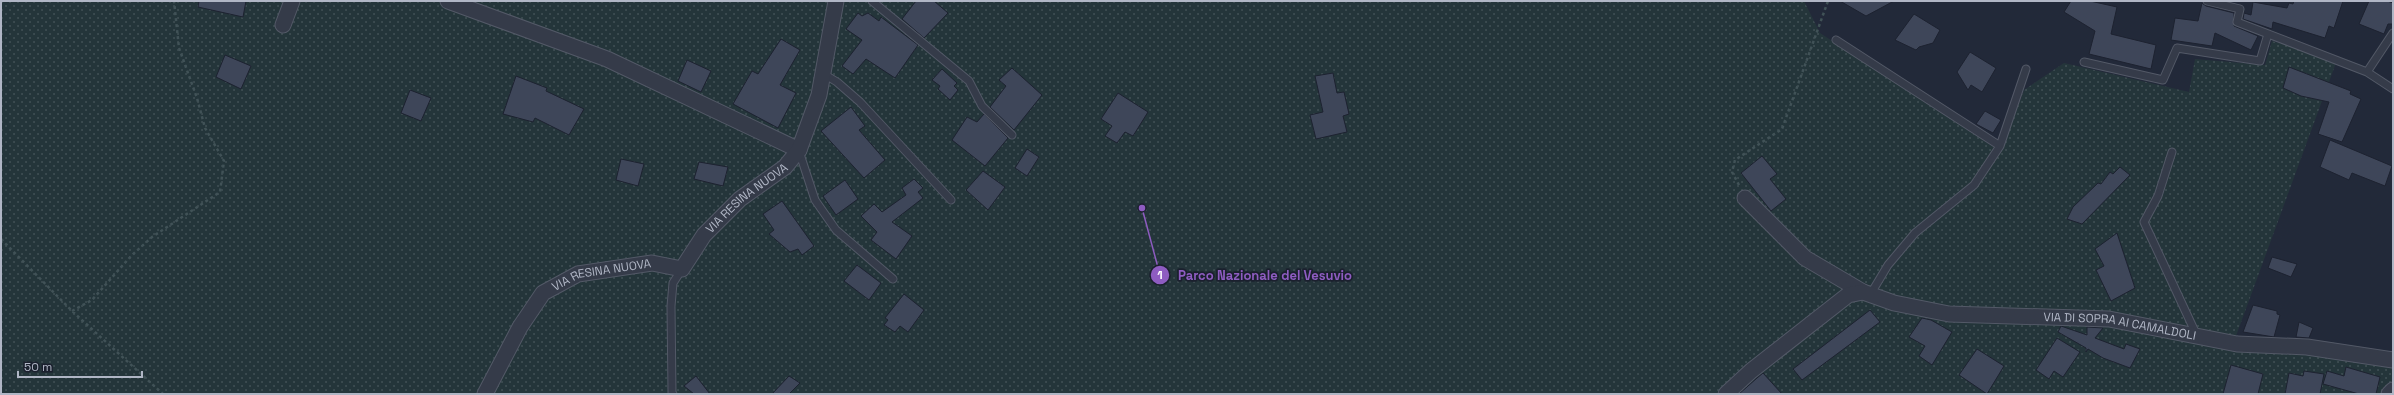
<svg xmlns="http://www.w3.org/2000/svg" width="2394" height="395" viewBox="0 0 2394 395" font-family="'Space Grotesk',sans-serif">
<style>
.park{fill:url(#park-dots)}
.building{fill:#3e4659;stroke:#1d2230}
.lines{fill:none;stroke-linecap:round;stroke-linejoin:round}
.lane-casing{stroke:#535967;stroke-width:9}
.street-casing{stroke:#535967;stroke-width:17}
.path{stroke:#415257;stroke-width:2.5;stroke-dasharray:3 3;stroke-linecap:butt}
.lane{stroke:#353b49;stroke-width:7}
.street{stroke:#353b49;stroke-width:15}
.labels{text-anchor:middle;stroke-width:3.5;stroke-linejoin:round;paint-order:stroke}
.street-label{font-size:12px;fill:#b0b6c5;stroke:#1b202e}
.leader{fill:none;stroke:#8e5cc1;stroke-width:1.5}
.callout-dot{fill:#8e5cc1;stroke:#1b202e;stroke-width:1.5}
.mark-label{font-size:12px;text-anchor:middle;font-weight:bold;fill:#fff}
.callout-label{font-size:13px;text-anchor:middle;font-weight:bold;fill:#8e5cc1;stroke:#1b202e;stroke-width:3.5;stroke-linejoin:round;paint-order:stroke}
</style>
<defs>
<pattern id="park-dots" width="8" height="8" patternUnits="userSpaceOnUse"><rect width="8" height="8" fill="#24353a"/><path d="M2 2h.1M6 6h.1" fill="none" stroke="#415055" stroke-width="1.8" stroke-linecap="round"/></pattern>
</defs>
<rect width="100%" height="100%" fill="#222939"/>
<path class="park" d="M1 1H1804L1820 33 2001 152 2024 90 2064 63 2189 92 2195 59 2265 65 2272 41 2337 60 2236 336 2283 342H2329L2393 353V394H1Z"/>
<path class="building" d="M199 1H246L243 17 198 7Z
M916 1H934L948 13 924 38 902 19Z
M1840 1H1894L1866 16Z
M2071 1H2090L2117 7 2111 34 2156 45 2151 69 2089 54 2095 31 2064 12Z
M2294 1H2343L2334 28 2329 26 2325 38 2273 22 2272 29 2243 19 2244 13 2251 15 2253 2 2287 8 2289 3 2293 4Z
M2369 1H2387L2393 3V24H2388L2384 34 2359 24Z
M2202 3 2206 6 2234 13V26L2258 36 2251 50 2215 33 2212 46 2171 40 2175 18 2198 21Z
M858 13 862 16 868 13 879 21 881 17 918 45 895 78 866 59 853 74 842 66 862 40 846 29Z
M1914 14 1940 30 1933 43 1919 47 1916 50 1895 40Z
M781 39 800 50 780 85 796 93 778 128 733 104 752 71 758 74Z
M1970 52 1996 68 1982 92 1971 85 1968 90 1957 72Z
M225 55 251 66 241 89 216 77Z
M687 60 711 71 701 92 678 81Z
M2289 67 2351 91 2350 94 2361 99 2342 142 2318 134 2329 102 2301 96 2283 88Z
M1012 68 1042 95 1014 130 990 107 1006 86 999 80Z
M942 69 957 83 954 86 958 90 950 100 938 89 940 86 932 80Z
M1333 73 1337 93 1344 92 1349 114 1343 116 1347 132 1316 139 1310 115 1323 112 1315 76Z
M516 76 547 88 546 91 584 109 569 135 535 118 533 122 503 114Z
M410 90 431 98 421 121 401 113Z
M1118 93 1148 112 1133 136 1125 132 1117 143 1105 136 1112 126 1101 119Z
M851 107 865 126 859 130 885 160 864 178 821 131Z
M1985 111 2001 120 1993 133 1976 124Z
M984 114 1008 138 985 166 952 140 967 117 977 122Z
M2330 140 2392 166 2385 186 2352 173 2349 180 2320 167Z
M1027 149 1039 157 1027 176 1015 168Z
M1762 156 1777 174 1770 179 1786 199 1771 211 1741 173Z
M621 159 644 164 638 186 616 180Z
M699 162 728 167 723 186 694 179Z
M2120 167 2130 175 2082 224 2067 219 2073 207 2098 183 2101 184 2110 172 2113 174Z
M983 171 1005 187 988 210 966 190Z
M914 179 923 188 918 192 923 198 892 222 912 236 896 259 871 240 877 232 861 216 874 204 882 212 906 195 902 188Z
M845 180 858 199 836 215 823 196Z
M782 201 814 246 802 255 798 249 790 252 769 234 774 230 763 214Z
M2117 233 2135 288 2111 301 2096 270 2104 266 2095 249Z
M2272 257 2297 264 2291 277 2268 268Z
M857 265 881 283 869 300 844 281Z
M904 294 924 310 908 332 900 326 895 332 884 325 888 320 885 318Z
M2253 305 2277 311V314L2280 315 2274 337 2243 332Z
M1870 310 1880 322 1802 380 1793 369Z
M1922 318 1931 320 1952 332 1932 365 1919 356 1925 346 1909 337Z
M2299 322 2313 328 2309 338 2296 337Z
M2061 326 2087 335V327L2103 328 2095 338 2124 349 2126 344 2140 349 2130 368 2103 358 2088 349 2086 352V348L2058 332Z
M2057 338 2080 352 2063 377 2054 371 2049 379 2036 370Z
M1977 349 2004 366 1987 394 1959 375Z
M2231 365 2263 374 2258 394H2223Z
M2346 367 2380 377 2376 394H2359L2323 384 2327 371 2344 376Z
M2304 371 2324 374 2320 394H2285L2289 373 2303 376Z
M1763 373 1782 394H1739L1757 378Z
M696 376 710 394H694L684 386Z
M789 376 800 383 789 394H772Z"/>
<g class="lines">
<defs>
<path id="lane" d="M872 1 969 81 982 106 1012 135
M2207 1 2240 9 2237 22 2367 72 2393 89
M1836 40 2000 146
M2084 62 2163 80 2177 48 2260 61 2268 34
M2367 72 2393 33
M822 73 837 82 860 102 951 200
M799 151 815 200 836 230 893 279
M2172 152 2158 196 2144 222 2197 336
M1870 295 1888 265 1915 233 1974 185 2000 146 2026 69
M673 394 672 393 671 306 673 283 682 269"/>
<g id="street">
<path d="M448 1 607 59 799 150"/>
<path d="M283 25 292 1"/>
<path d="M1745 198 1805 258 1863 292"/>
<path id="s1" d="M485 394 520 327 543 293 578 274 652 263 682 269 704 235 740 199 785 167 799 150 819 95 836 1"/>
<path id="s2" d="M1726 394 1751 371 1848 295 1863 292 1894 303 1949 314 2109 319 2237 344 2307 347 2393 360"/>
<path d="M2389 394 2393 390"/>
</g>
</defs>
<use href="#lane" class="lane-casing"/>
<use href="#street" class="street-casing"/>
<path class="path" d="M1739 185 1732 172 1735 160 1782 129 1828 1
M1 239 72 311 163 394
M72 311 92 300 131 256 152 237 220 192 224 161 205 128 197 98 179 48 174 1"/>
<use href="#lane" class="lane"/>
<use href="#street" class="street"/>
</g>
<g class="labels">
<g class="street-label">
<text dy="4" stroke="none"><textPath href="#s1" startOffset="359">VIA RESINA NUOVA</textPath></text>
<text dy="4" stroke="none"><textPath href="#s1" startOffset="179">VIA RESINA NUOVA</textPath></text>
<text dy="4" stroke="none"><textPath href="#s2" startOffset="433">VIA DI SOPRA AI CAMALDOLI</textPath></text>
</g>
</g>
<path class="leader" d="M1142 208L1160 275"/>
<g class="callout-dot">
<circle cx="1142" cy="208" r="4"/>
<circle cx="1160" cy="275" r="10"/>
</g>
<g class="mark-label">
<text x="1160" y="279">1</text>
</g>
<g class="callout-label">
<text x="1265" y="280">Parco Nazionale del Vesuvio</text>
</g>
<rect width="2394" height="395" fill="none" stroke="#b0b6c5" stroke-width="4"/>
<path d="M18 371v6h124v-6" fill="none" stroke="#b0b6c5" stroke-width="2"/>
<text x="24" y="371" font-size="12" fill="#b0b6c5" stroke="#1b202e" stroke-width="3" paint-order="stroke">50 m</text>
</svg>
